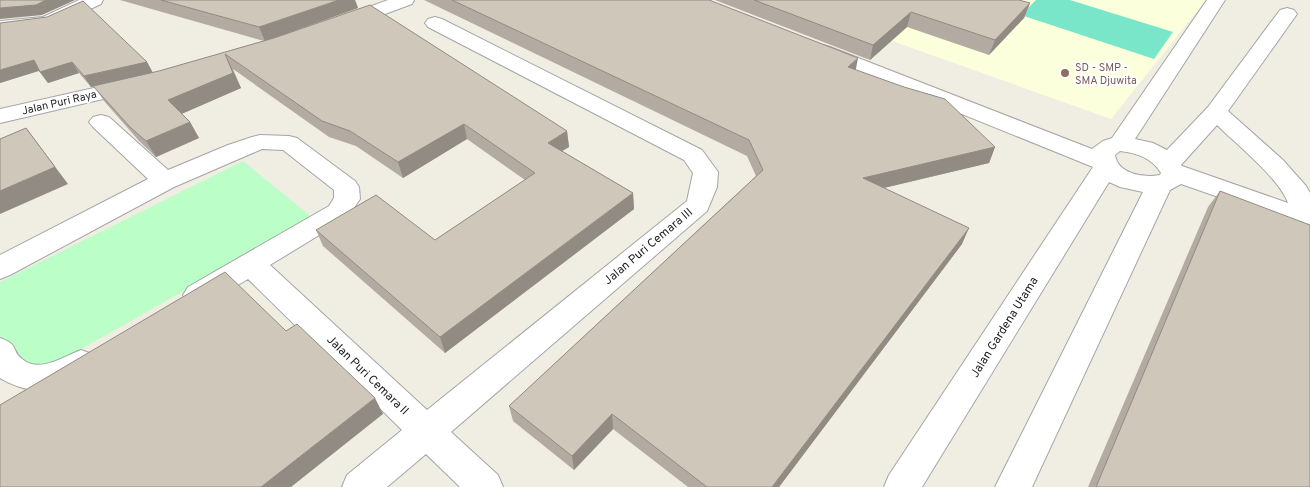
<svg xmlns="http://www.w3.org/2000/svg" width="1310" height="487" viewBox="0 0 1310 487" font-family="Overpass,sans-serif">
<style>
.education{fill:#fbffdc}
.park{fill:#bbfec8}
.pitch{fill:#79e6c9}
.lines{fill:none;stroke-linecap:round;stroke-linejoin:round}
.street-casing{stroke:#a5a5a5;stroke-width:2}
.street{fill:#fff;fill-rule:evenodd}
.wall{fill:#b3aba1}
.shaded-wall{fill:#928b83}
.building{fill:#d0c7bb;stroke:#928b83}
.education-dot{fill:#8d6e63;stroke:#fff;stroke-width:2}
.labels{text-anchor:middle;stroke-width:4;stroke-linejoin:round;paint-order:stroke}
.far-education-label{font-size:11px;fill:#785e54;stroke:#fff;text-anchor:start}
.far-street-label{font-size:11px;fill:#1e1e1e;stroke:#fff}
.street-label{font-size:12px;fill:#1e1e1e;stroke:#fff}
</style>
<rect width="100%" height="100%" fill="#f0ede3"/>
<path class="education" d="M777 0H1206L1111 119Z"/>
<path class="park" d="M243 161 313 218 30 378 0 336V282Z"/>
<path class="pitch" d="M1036 0H1070L1173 32 1154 59 1021 15Z"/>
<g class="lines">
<defs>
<path id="street" d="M79 0H103L101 4 54 26 0 33V21L43 17Z
M388 0H414L412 4 350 27 343 29 336 27 333 23 336 19Z
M1207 0H1225L1135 139 1153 143 1167 150 1208 107 1280 10 1287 8 1294 10 1297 14 1228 111 1283 160 1306 186 1310 193V229L1181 184 1170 190 1032 487H995L1143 192 1120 187 1109 182 922 487H884L889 475 1093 167 816 55 813 51 816 47 823 45 830 47 1092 149 1103 141 1112 138ZM1217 125C1236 144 1279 178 1288 203L1182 166 1181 165ZM1120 151C1137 153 1152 158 1161 173L1160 175C1143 178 1118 174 1115 155Z
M435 17 442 19 702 150 718 172 717 187 707 211 451 432 498 475 503 487H460L426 454 387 487H342L347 475 402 430 248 279 208 303 198 306 188 303 183 295 188 287 329 206 334 198V190L283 150 262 149 174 187 10 275 0 279V255L148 179 93 127 89 122 93 117 101 115 109 117 168 170 228 145 252 137 260 135 289 136 297 138 355 181 359 187 360 199 347 218 270 265 427 410 687 201 693 173 684 160 428 27 425 23 428 19Z
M134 79 142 80 145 85 142 90 0 123V109Z
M0 338C20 345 10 349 22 359 40 374 64 356 81 350L92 354 97 363C92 373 87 376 78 382 53 397 24 392 0 378Z"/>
</defs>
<use href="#street" class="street-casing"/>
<use href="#street" class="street"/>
</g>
<path class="wall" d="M120 0H355L358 8 297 30 567 131 569 147 562 151 633 193 634 209 445 353 323 246 316 230 435 240 525 180 467 139 403 178 356 146 329 137 233 69 241 88 181 114 190 122 199 138 156 157 140 142 104 101 94 86 91 87 79 73 48 83 39 71 0 83V23L147 62 153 73 264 41Z
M424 0H709L855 70 995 147 989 163 884 188 962 244 779 487H688L613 429 574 470 513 421 509 406 756 176 747 156Z
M715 0H1019L1030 3 1024 18 989 55 907 27 870 60Z
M1220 191 1310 487H1088L1208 207Z"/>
<path class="shaded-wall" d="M46 0H75L42 15 0 19V8Z
M339 0H355L358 8 265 41 259 27Z
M1030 3 1024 18 989 55 995 40Z
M911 12 907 27 870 60 873 45Z
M225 54 241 88 177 116 168 100Z
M858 58 855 74 848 67Z
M34 60 41 70 0 83V70Z
M72 62 79 73 48 83 40 72Z
M147 62 153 73 91 87 84 76Z
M190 122 199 138 156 157 146 141Z
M464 124 467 139 403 178 398 162Z
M26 128 68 184 0 214V191Z
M567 131 569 147 550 158 548 143Z
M995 147 989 163 858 194 863 178Z
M633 193 634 209 445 353 440 337Z
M969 228 962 244 779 487H772Z
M375 398 383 414 291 487H261Z
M612 414 613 429 574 470 572 456Z"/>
<path class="building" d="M0 0H46L36 5 0 8Z
M161 0H339L259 27Z
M452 0H709L858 58 848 67 904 87 945 99 995 147 863 178 969 228 772 487H707L612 414 572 456 509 406 763 170 749 140Z
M754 0H1019L1030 3 995 40 911 12 873 45Z
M83 1 147 62 84 76 72 62 40 72 34 60 0 70V23L47 17Z
M370 5 567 131 548 143 633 193 440 337 316 230 376 195 435 240 535 173 464 124 398 162 350 131 322 121 225 54 233 73 168 100 190 122 146 141 130 127 93 86 159 71 274 38Z
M26 128 55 167 0 191V139Z
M1220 191 1310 225V487H1096Z
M225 272 286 331 297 324 375 398 261 487H0V405Z"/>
<circle class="education-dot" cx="1065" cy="73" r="5"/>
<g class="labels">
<g class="far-education-label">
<text x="1075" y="71">SD - SMP -<tspan x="1075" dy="13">SMA Djuwita</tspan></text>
</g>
<g class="far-street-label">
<text transform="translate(59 102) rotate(-13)" y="4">Jalan Puri Raya</text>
</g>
<g class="street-label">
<text transform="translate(648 246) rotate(-40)" y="4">Jalan Puri Cemara III</text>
<text transform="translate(1004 327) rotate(-58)" y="4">Jalan Gardena Utama</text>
<text transform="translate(368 375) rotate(44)" y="4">Jalan Puri Cemara II</text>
</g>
</g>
</svg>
